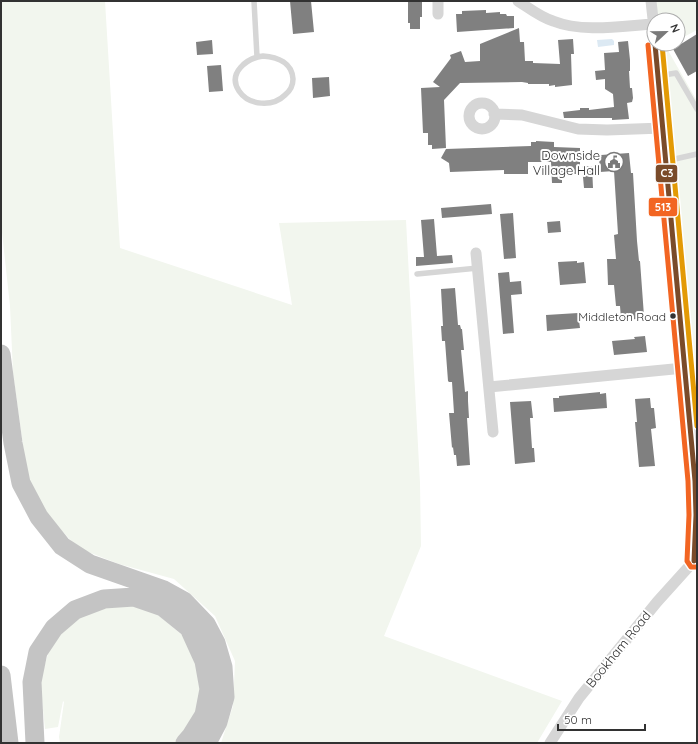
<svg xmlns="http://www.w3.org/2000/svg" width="698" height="744" viewBox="0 0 698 744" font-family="Quicksand,sans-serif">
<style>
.green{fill:#f2f6ee}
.water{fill:#dce9f3}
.building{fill:#808080}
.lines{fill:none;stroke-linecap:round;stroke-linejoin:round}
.lane{stroke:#d6d6d6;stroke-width:5.5}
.street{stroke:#d6d6d6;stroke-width:11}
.highway{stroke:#c4c4c4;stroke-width:19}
.bus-1-casing{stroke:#fff;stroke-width:8}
.bus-2-casing{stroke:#fff;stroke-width:8}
.bus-3-casing{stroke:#fff;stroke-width:8}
.bus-1{stroke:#7a4b2a;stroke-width:5}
.bus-2{stroke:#f26522;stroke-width:5}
.bus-3{stroke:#e39a05;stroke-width:5}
.bus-dot{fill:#323232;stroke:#fff;stroke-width:1.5}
.labels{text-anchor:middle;stroke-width:4;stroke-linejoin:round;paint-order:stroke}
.bus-label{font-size:12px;fill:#323232;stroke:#fff;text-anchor:end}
.poi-label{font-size:13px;fill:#323232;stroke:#fff;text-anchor:end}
.street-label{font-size:13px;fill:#323232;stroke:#fff}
.line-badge{stroke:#fff;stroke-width:1.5}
.badge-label{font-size:11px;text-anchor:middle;font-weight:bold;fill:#fff}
</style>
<rect width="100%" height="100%" fill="#fff"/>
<path class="green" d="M1 1H105L120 248 292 305 279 223 406 220 420 483 421 546 384 636 562 701 537 743H221L233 706 235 661 215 616 174 579 119 564 78 548 48 516 28 482 13 373 10 306 1 223Z
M656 1H697V30L678 40V20H658Z
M660 44H671L666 47 697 101V419L693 411Z
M130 604 152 610 187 639 202 684 199 708 177 743H60L59 737 64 702 63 701 58 727 45 729 40 681 50 647 69 623 87 611Z"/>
<path class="water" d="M612 39 614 41V45L598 47 597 40Z"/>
<path class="building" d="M290 1H311L314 32 293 34Z
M408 1H422V17H420V29H410V23H408Z
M486 10V13L500 12V14H506L507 16H514V28L457 32 456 14H462V11Z
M519 28 520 42H524L525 61H533V63L560 64 558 40 573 39 574 54H571L572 85 555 87V85L549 86V84H528V83L522 82 460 83 444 100 446 148 432 149V145H428V133H423L421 88 440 87 433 82 451 58 450 55 461 51 465 62 480 61V44Z
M697 34V71L688 76 673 49Z
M212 40 213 54 197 55 196 42Z
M628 41 630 60V71H629L630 88H632L633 98 632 102 627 103 629 119 612 120V118H564L563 112 580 110V108H589V110L614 107 613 94 605 89V79L596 80 595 71 605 70 604 53 619 52 618 42Z
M221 65 223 91 209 92 207 66Z
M329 77 330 96 313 98 312 78Z
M536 141 554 142V147L580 148V174H562V183H552L551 162H528V174H504V170L450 172 449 163 441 158 446 149 531 146V142H536Z
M629 153 631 173H633L637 241 639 261H640L644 316 637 317V319L626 320V318L621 319 620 306H616L614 285H608L607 259H616L614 235 618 234 614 171 600 172 599 158 601 157V155Z
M582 166H592L593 188H584Z
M491 204 492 214 442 218 441 208Z
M513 213 516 258 504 259 500 214Z
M434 219 437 256 452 255 453 263 416 266V257H424L421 220Z
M560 221 561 232 548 233 547 222Z
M577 261V263L584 262 586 283 560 285 558 262Z
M509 272 510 282 521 281 522 294 511 295 514 333 503 334 498 273Z
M455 288 458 325H460L461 329H462L464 350H461L465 392 468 391V401L469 418H467L470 465 457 466 456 455H454L453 447 452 448 449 413H454L452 382H449L448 381 445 341H442L441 326H443L441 289Z
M578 313 580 328 547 331 546 315Z
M645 336 647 352 614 355 612 341 635 339 634 337Z
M600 392V394L606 393 607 408 554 412 553 398H559V396Z
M650 398 651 408H654L656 428 651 429 655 466 639 467 635 422H637L635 399Z
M531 401 533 418H530L532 448H534L535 462 515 464 510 402Z"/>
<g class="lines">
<path class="lane" d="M254 1 257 57
M263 56C278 57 292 63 293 79 293 86 290 91 285 95 273 107 249 106 239 91 227 73 247 58 263 56Z
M658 76 676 73 697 109
M666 161 697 154
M417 274 478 268"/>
<path class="street" d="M438 1V14
M518 1C529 8 540 17 553 21 583 33 622 26 654 24
M651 1 654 28
M655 44 695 481 696 515 694 561
M469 116a13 13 0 1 1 26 0a13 13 0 1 1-26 0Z
M494 114 522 115 578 129 607 130 663 128
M476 253 493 432
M489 387 684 368
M550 743 579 698 657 602 694 561 697 559"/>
<path class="highway" d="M1 354 13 443 21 483 39 517 62 546 90 564 164 590 184 601 206 624 216 643 223 667 225 697 218 722 207 743
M1 675 9 743
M35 743 32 682 38 652 54 628 75 610 104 599 134 597 163 607 189 628 204 661 209 689 204 715 191 736 185 743"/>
<defs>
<path id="bus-1" d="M655 44 695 481 696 515 694 561"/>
<path id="bus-2" d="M648 45 688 481 689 515 687 561 691 567H697"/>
<path id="bus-3" d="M662 44 697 426"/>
</defs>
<use href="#bus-1" class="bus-1-casing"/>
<use href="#bus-2" class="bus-2-casing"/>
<use href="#bus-3" class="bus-3-casing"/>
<use href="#bus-1" class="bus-1"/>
<use href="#bus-2" class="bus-2"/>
<use href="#bus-3" class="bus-3"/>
</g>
<defs>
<symbol id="civic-ring" viewBox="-11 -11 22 22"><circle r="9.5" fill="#fff" stroke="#7a7a7a" stroke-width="1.5"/><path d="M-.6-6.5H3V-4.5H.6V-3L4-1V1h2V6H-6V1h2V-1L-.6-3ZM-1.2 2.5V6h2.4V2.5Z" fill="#7a7a7a"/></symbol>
</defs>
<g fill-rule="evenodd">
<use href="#civic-ring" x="603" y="151" width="22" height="22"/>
</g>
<circle class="bus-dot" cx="673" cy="316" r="3.5"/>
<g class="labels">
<g class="bus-label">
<text x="666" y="321">Middleton Road</text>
</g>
<g class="poi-label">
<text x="600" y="160">Downside<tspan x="600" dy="15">Village Hall</tspan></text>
</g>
<g class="street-label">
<text transform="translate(618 649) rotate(-51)" y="5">Bookham Road</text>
</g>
</g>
<g class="line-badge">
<rect x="655" y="164" width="23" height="19" rx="4" fill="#7a4b2a"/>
<rect x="648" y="197" width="30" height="20" rx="4" fill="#f26522"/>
</g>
<g class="badge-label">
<text x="667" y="177">C3</text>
<text x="663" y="211">513</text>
</g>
<rect width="698" height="744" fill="none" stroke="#323232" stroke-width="4"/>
<g transform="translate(666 32) rotate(68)"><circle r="19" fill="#ffffff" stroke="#adadad"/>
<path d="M0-3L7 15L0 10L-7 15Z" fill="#7a7a7a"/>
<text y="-6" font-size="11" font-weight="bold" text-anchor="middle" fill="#323232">N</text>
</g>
<path d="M558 724v6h87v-6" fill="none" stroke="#323232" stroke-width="2"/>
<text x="564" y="724" font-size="12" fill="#323232" stroke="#ffffff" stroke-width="3" paint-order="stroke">50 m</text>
</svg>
